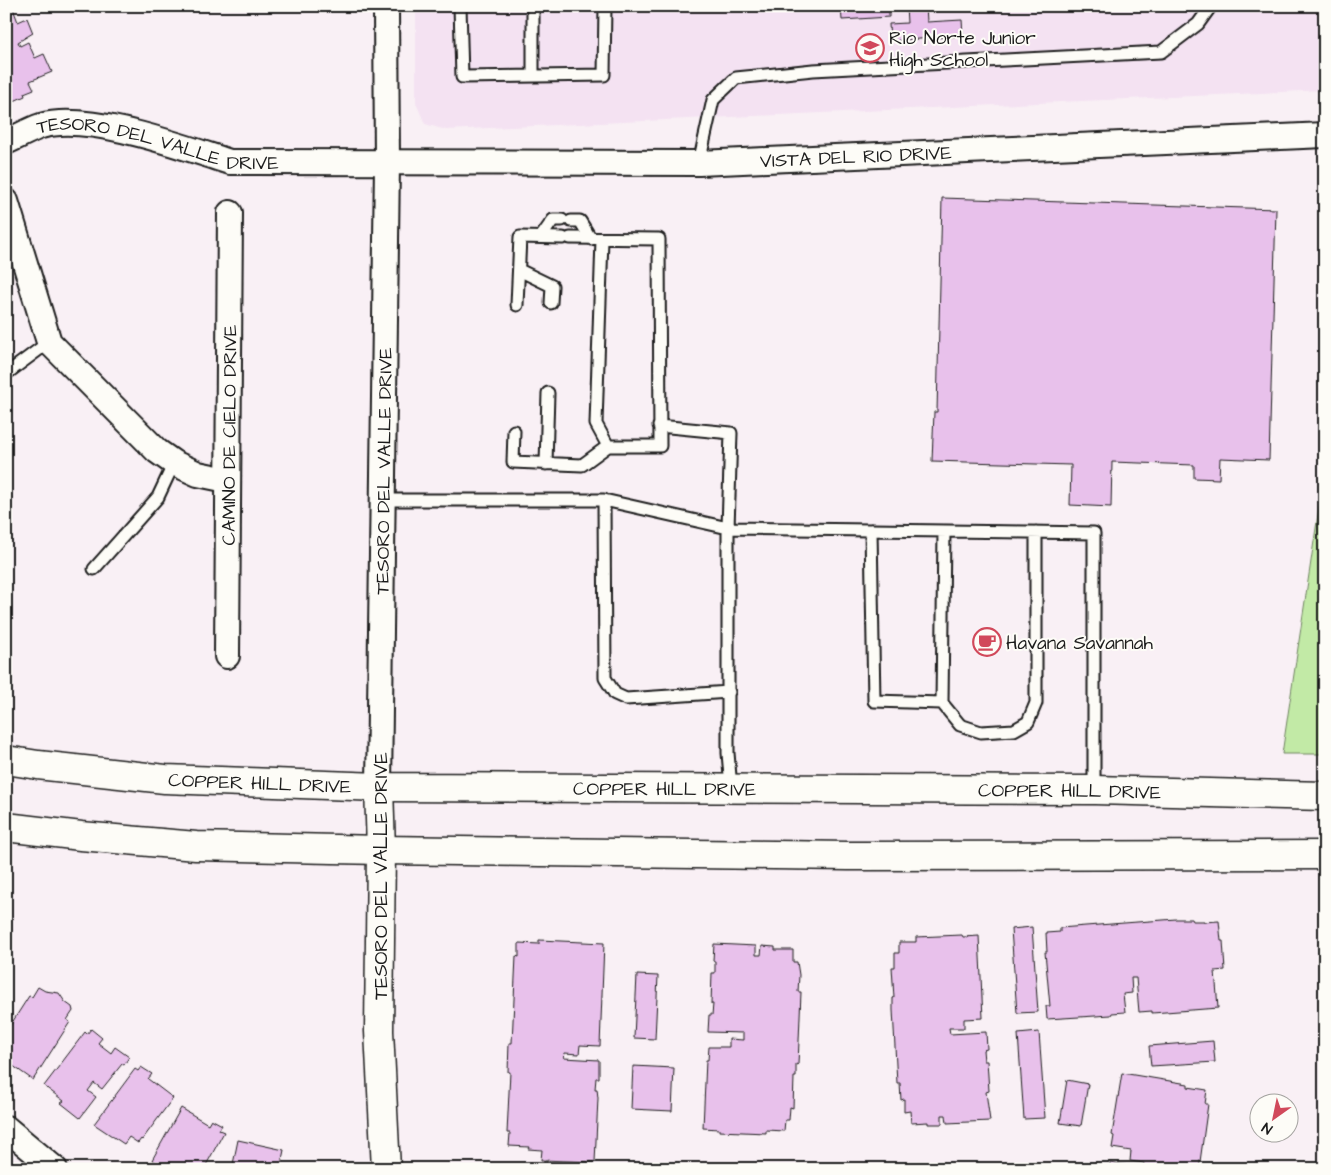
<svg xmlns="http://www.w3.org/2000/svg" width="1331" height="1175" viewBox="0 0 1331 1175" font-family="'Architects Daughter',sans-serif">
<style>
.built{fill:#f4e2f2}
.green{fill:#c2eaa6;stroke:#6f8361}
.building{fill:#e8c1eb;stroke:#1c1c1c}
.lines{fill:none;stroke-linecap:round;stroke-linejoin:round}
.service-casing{stroke:#1c1c1c;stroke-width:15}
.minor-casing{stroke:#1c1c1c;stroke-width:28}
.tertiary-casing{stroke:#1c1c1c;stroke-width:31}
.secondary-casing{stroke:#1c1c1c;stroke-width:31}
.path{stroke:#1c1c1c;stroke-width:3;stroke-dasharray:5 4;stroke-linecap:butt}
.service{stroke:#fdfcf7;stroke-width:11}
.minor{stroke:#fdfcf7;stroke-width:24}
.tertiary{stroke:#fdfcf7;stroke-width:28}
.secondary{stroke:#fdfcf7;stroke-width:28}
.labels{text-anchor:middle;stroke-width:4;stroke-linejoin:round;paint-order:stroke}
.poi-label{font-size:19px;fill:#1c1c1c;stroke:#fdfcf7;text-anchor:start}
.street-label{font-size:19px;fill:#1c1c1c;stroke:#fdfcf7}
</style>
<rect width="100%" height="100%" fill="#f9f0f5"/>
<filter id="ink" filterUnits="userSpaceOnUse"><feTurbulence type="fractalNoise" baseFrequency=".02" numOctaves="2"/><feDisplacementMap in="SourceGraphic" scale="10" xChannelSelector="R" yChannelSelector="G"/><feConvolveMatrix kernelMatrix="1 2 1 2 8 2 1 2 1" color-interpolation-filters="sRGB"/></filter>
<g filter="url(#ink)">
<path class="built" d="M416 6H1325V90L446 130 425 124 416 103Z"/>
<path class="green" d="M1325 468V754H1282Z"/>
<path class="building" d="M6 6H12L18 22 27 18 33 33 18 42 20 46 28 42 35 58 44 54 52 72 30 81 34 89 24 93 25 96 14 101 13 99 6 101Z
M820 6H889V17L842 20 841 7 820 9Z
M906 6H926L927 22 962 20 963 36 890 41 889 24 907 23Z
M942 198 1276 209 1269 460 1220 458 1219 479 1194 478V465L1112 462 1111 507 1070 505 1071 465 932 461 934 412H937Z
M1176 919H1192L1193 921H1204V922L1219 921 1221 941H1223L1225 970 1215 971 1218 1008 1152 1013V1011L1139 1012 1136 978H1131L1132 993 1123 994 1125 1012 1112 1013 1111 1015 1047 1019 1046 1006H1050L1045 952H1047L1046 933 1060 932V928Z
M1032 927 1038 1012 1017 1013 1011 929Z
M962 935 963 937 979 936 983 1018 964 1019V1028H949L950 1034 986 1032 987 1049 983 1050 984 1061H987L989 1091 986 1092 990 1121 947 1123 946 1115H942V1124H928V1122L911 1123 910 1111 904 1112V1099L901 1100 900 1083H897L893 1010V998H894L892 967H895V953H899V942H916V937Z
M539 940 604 943 600 1046 580 1045 579 1054 565 1053 564 1058 599 1060V1078H596L595 1089H597L598 1098 595 1162 541 1160 542 1150 528 1149 529 1147 509 1146 510 1133H507L510 1072H508L509 1043H512L516 956 519 957V943L539 944Z
M714 944 756 946V955H761L762 946 775 947V950H793V962H797L799 975 798 992H801L798 1065 796 1064V1077H794L793 1108 790 1107 789 1120H785L784 1131 766 1130V1133L719 1131V1129L703 1128 706 1060H708L709 1047H729V1039L743 1040V1033L708 1032 709 1015H712L713 1004H711L712 973H715V961H713Z
M637 975 658 976 655 1039 634 1038Z
M38 987 45 991 59 993 65 1002 72 1007 73 1011 67 1020 70 1022 33 1080 6 1061V1032L29 996 32 997Z
M91 1029 102 1038 98 1043 111 1053 115 1047 129 1057 124 1065 122 1064 102 1089 94 1083 88 1091 96 1097 80 1118 61 1103 64 1101 44 1086 85 1032 87 1034Z
M1039 1032 1045 1118 1024 1119 1018 1034Z
M1213 1041 1215 1062 1151 1066 1149 1046Z
M633 1066 674 1068 672 1111 631 1109Z
M141 1067 152 1074 148 1079 173 1098 142 1140 141 1139 138 1143 129 1137 124 1144 94 1124 135 1069 138 1071Z
M1122 1073 1188 1084V1087L1207 1090 1205 1104H1208L1199 1169H1109L1110 1163 1143 1168 1144 1163 1130 1161 1131 1151 1112 1148 1114 1136 1112 1135Z
M1067 1080 1088 1084 1081 1126 1060 1123Z
M181 1108 208 1124 211 1119 222 1125 219 1130 224 1132 204 1169H168L152 1160Z
M238 1140 284 1150 280 1169H232Z"/>
<g class="lines">
<defs>
<path id="service" d="M460 6 462 77 604 75 605 6
M533 6V75
M699 163 713 100 736 78 813 70 1161 52 1198 24 1211 6
M571 221H580L591 239
M541 237 553 220H562
M602 239 596 424 608 446
M519 270 552 286 551 303
M517 305 520 237 563 238
M6 374 49 342
M659 426 731 433 728 528V753L731 788
M514 431 513 462 582 465 608 446H660L659 239 570 238
M546 464 548 393
M384 500H604L728 528 1094 533V790
M604 500 605 678 615 694 626 699 729 692
M871 530 874 701 942 703 944 531
M94 569 158 497 174 463
M942 703 960 725 981 732 1014 730 1028 722 1036 703V532"/>
<g id="minor">
<path id="s1" d="M6 142C18 137 29 130 41 126 88 112 183 147 230 162L699 163 1325 135"/>
<path d="M6 201 49 342 157 451 174 463 198 474 227 480"/>
<path id="s2" d="M227 656 230 213"/>
<path id="s3" d="M379 787 387 163 386 6"/>
<path d="M6 1128 55 1169"/>
</g>
<path id="tertiary" d="M379 787 381 850 379 1031 386 1169"/>
<g id="secondary">
<path id="s4" d="M6 760 38 765 165 779 379 787 1094 790 1325 796"/>
<path d="M6 827 81 836 196 846 381 850 848 856 1325 855"/>
</g>
</defs>
<use href="#service" class="service-casing"/>
<use href="#minor" class="minor-casing"/>
<use href="#tertiary" class="tertiary-casing"/>
<use href="#secondary" class="secondary-casing"/>
<path class="path" d="M1325 614 1322 633 1325 653"/>
<use href="#service" class="service"/>
<use href="#minor" class="minor"/>
<use href="#tertiary" class="tertiary"/>
<use href="#secondary" class="secondary"/>
</g>
</g>
<defs>
<symbol id="school-ring" viewBox="-11 -11 22 22"><circle r="9.5" fill="#fdfcf7" stroke="#d1495b" stroke-width="1.5"/><path d="M0-5L7-2L0 1L-7-2ZM-4 1L0 2.5L4 1V4Q0 6-4 4Z" fill="#d1495b"/></symbol>
<symbol id="cafe-ring" viewBox="-11 -11 22 22"><circle r="9.5" fill="#fdfcf7" stroke="#d1495b" stroke-width="1.5"/><path d="M-5.5-4.5H6V0H3Q3 3.5 0 3.5H-2.5Q-5.5 3.5-5.5 0ZM3-3.2v2h1.7v-2ZM-6 4.5H4V6H-6Z" fill="#d1495b"/></symbol>
</defs>
<g fill-rule="evenodd">
<use href="#school-ring" x="854" y="32" width="32" height="32"/>
<use href="#cafe-ring" x="971" y="626" width="32" height="32"/>
</g>
<g class="labels">
<g class="poi-label">
<text x="889" y="44">Rio Norte Junior<tspan x="889" dy="22">High School</tspan></text>
<text x="1006" y="649">Havana Savannah</text>
</g>
<g class="street-label">
<text dy="7" stroke="none"><textPath href="#s1" startOffset="158">TESORO DEL VALLE DRIVE</textPath></text>
<text dy="7" stroke="none"><textPath href="#s1" startOffset="859">VISTA DEL RIO DRIVE</textPath></text>
<text dy="7" stroke="none"><textPath href="#s2" startOffset="221">CAMINO DE CIELO DRIVE</textPath></text>
<text dy="7" stroke="none"><textPath href="#s3" startOffset="316">TESORO DEL VALLE DRIVE</textPath></text>
<text dy="7" stroke="none"><textPath href="#s4" startOffset="255">COPPER HILL DRIVE</textPath></text>
<text dy="7" stroke="none"><textPath href="#s4" startOffset="660">COPPER HILL DRIVE</textPath></text>
<text dy="7" stroke="none"><textPath href="#s4" startOffset="1065">COPPER HILL DRIVE</textPath></text>
<text transform="translate(380 876) rotate(-90)" y="7">TESORO DEL VALLE DRIVE</text>
</g>
</g>
<rect width="1331" height="1175" fill="none" stroke="#fdfcf7" stroke-width="25"/>
<rect x="12" y="12" width="1306" height="1150" fill="none" stroke="#1c1c1c" stroke-width="2" filter="url(#ink)"/>
<g transform="translate(1274 1118) rotate(213)"><circle r="24" fill="#fdfcf7" stroke="#a3a29f"/>
<path d="M0-4L9 19L0 12L-9 19Z" fill="#d1495b"/>
<text y="-8" font-size="14" font-weight="bold" text-anchor="middle" fill="#1c1c1c">N</text>
</g>
</svg>
